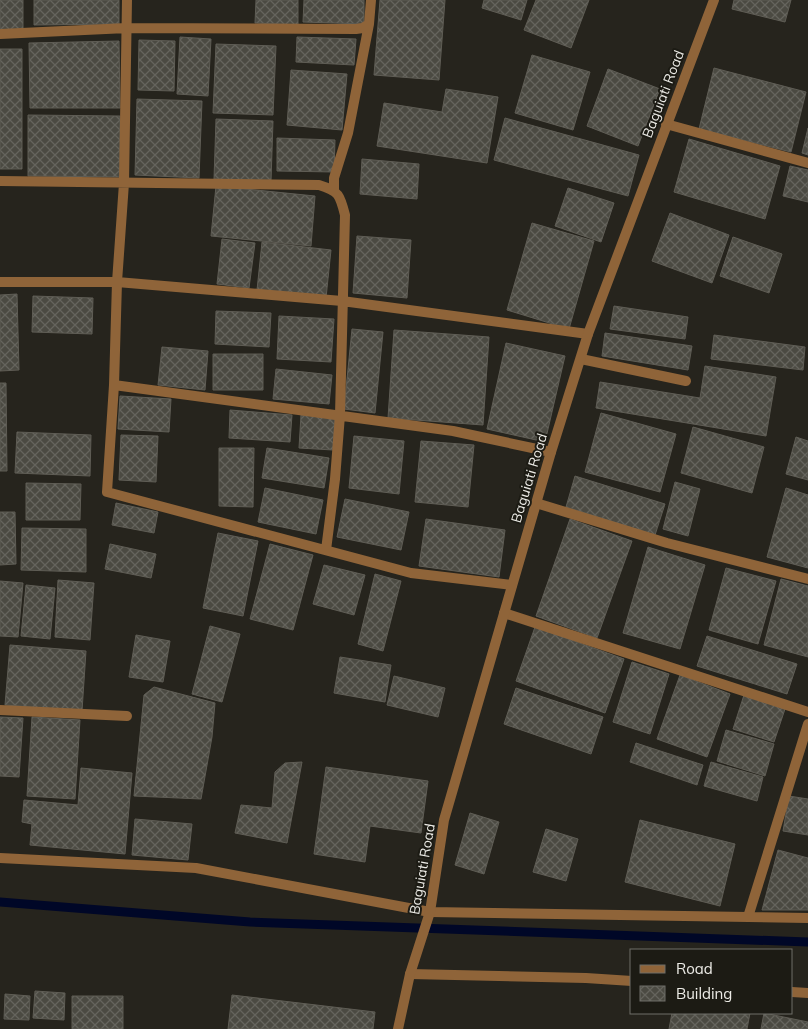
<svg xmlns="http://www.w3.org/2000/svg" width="808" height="1029" viewBox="0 0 808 1029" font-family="Mulish,sans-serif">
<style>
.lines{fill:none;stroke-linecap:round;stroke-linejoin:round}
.stream{stroke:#000727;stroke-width:9}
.building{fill:url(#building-cross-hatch);stroke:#5f5d55}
.minor{stroke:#8f6439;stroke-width:10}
.tertiary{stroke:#8f6439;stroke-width:10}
.labels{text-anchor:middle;stroke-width:4;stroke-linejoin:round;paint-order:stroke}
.street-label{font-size:14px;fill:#ecebe6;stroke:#1c1b14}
</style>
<defs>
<pattern id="building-cross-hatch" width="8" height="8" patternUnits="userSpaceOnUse" patternTransform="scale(1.25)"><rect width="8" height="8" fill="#4b4a42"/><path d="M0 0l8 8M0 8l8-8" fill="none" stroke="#65645d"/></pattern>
</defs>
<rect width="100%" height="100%" fill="#26241d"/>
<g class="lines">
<path class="stream" d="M0 902 250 922 808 942"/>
</g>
<path class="building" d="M0 0H23V30H0Z
M34 0H119V24L34 25Z
M256 0H298V25L255 23Z
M304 0H364V24L303 22Z
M380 0H445L439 80 374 75Z
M484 0H527L521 20 482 8Z
M536 0H589L571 48 524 30Z
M734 0H791L785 22 732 9Z
M180 37 211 39 208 96 177 94Z
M297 37 356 39 354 65 296 62Z
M139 40 175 41 174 91 138 90Z
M119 41 120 108H30L29 43Z
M216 44 276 46 273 115 213 113Z
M0 49H22V169H0Z
M532 55 590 72 573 130 515 113Z
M714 68 806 92 791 152 699 129Z
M608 69 660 89 638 146 587 126Z
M291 70 347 74 342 130 287 125Z
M446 89 498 97 487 163 377 146 384 103 442 112Z
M137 99 202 101 199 178 135 175Z
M28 115 120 116V177L28 176Z
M505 118 639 155 628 196 494 160Z
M216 119 273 121 271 181 214 179Z
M808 128V155L802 153Z
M277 138 335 140 334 172 277 171Z
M689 139 780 166 765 219 674 192Z
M362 159 419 164 417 199 360 194Z
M790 166 808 170V202L783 196Z
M216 186 315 196 311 246 211 236Z
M568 188 614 203 601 242 555 226Z
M670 213 729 235 712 283 652 261Z
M532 223 594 241 569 329 507 310Z
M357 236 411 240 407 298 353 293Z
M733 237 782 254 769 293 720 276Z
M222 239 255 243 249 288 217 284Z
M262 242 331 250 326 298 257 290Z
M17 294 19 370 0 371V295Z
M33 296 93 298 92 334 32 332Z
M614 306 688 317 685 339 610 329Z
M216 311 271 313 269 347 215 344Z
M279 316 334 319 331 362 277 359Z
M352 329 383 332 375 413 344 409Z
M394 330 489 337 483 425 388 418Z
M605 333 692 346 688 370 602 356Z
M714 335 805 347 803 370 711 359Z
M506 343 565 356 545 442 487 429Z
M162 347 208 351 205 390 158 385Z
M213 354H263V390H213Z
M705 366 776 377 766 436 596 408 600 382 700 398Z
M276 369 332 375 329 404 273 399Z
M0 383H6L7 471H0Z
M120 396 171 399 169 432 118 429Z
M230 410 292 415 290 442 229 438Z
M601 413 676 434 660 492 585 472Z
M301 415 335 417 333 450 299 448Z
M693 427 764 447 752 493 681 473Z
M17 432 91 435 90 476 15 473Z
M121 435 158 436 156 482 119 480Z
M354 436 404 441 399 494 349 488Z
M796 437 808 441V480L786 474Z
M421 441 474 445 468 507 415 502Z
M219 448H254L253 507 219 506Z
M267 448 329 458 324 488 262 478Z
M575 476 665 504 655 535 566 507Z
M675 482 700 489 688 536 663 529Z
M26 483 81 484 80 520H26Z
M265 488 323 500 316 534 258 522Z
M786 488 808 495V568L767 557Z
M345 499 409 512 401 550 337 537Z
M116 503 158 512 154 533 112 525Z
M0 512H15L16 564 0 565Z
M426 519 505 530 499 577 419 566Z
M570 519 632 541 597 638 536 616Z
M22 528 86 529V572L21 570Z
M218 533 258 541 243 616 203 608Z
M110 544 156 554 151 578 105 569Z
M270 544 313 555 293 630 250 619Z
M648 547 705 565 680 649 623 633Z
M324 565 365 575 354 615 313 604Z
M726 568 776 581 758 644 709 630Z
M375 574 401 581 383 651 358 644Z
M781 579 808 586V657L764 645Z
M58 580 94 583 90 640 55 637Z
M0 581 23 583 18 637 0 636Z
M26 585 55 588 50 639 21 636Z
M210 626 240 634 222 702 192 694Z
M535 627 624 659 605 713 516 681Z
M136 635 170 641 163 682 129 677Z
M707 636 797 664 787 694 697 666Z
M10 645 86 651 82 711 5 705Z
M340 657 391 665 385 702 334 693Z
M632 662 669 674 650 734 613 722Z
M680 675 730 694 707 757 657 739Z
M394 676 445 688 438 717 387 705Z
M154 687 215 703 212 737 201 799 134 796 144 695Z
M516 688 603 717 591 754 504 724Z
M744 695 785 709 774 742 733 729Z
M0 717 23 718 19 777 0 776Z
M32 717 80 720 75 799 27 796Z
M726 730 774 744 765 776 717 761Z
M636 743 703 765 697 785 630 762Z
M302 762 287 843 235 833 241 805 272 808 275 772 285 763Z
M711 762 763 777 757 801 704 786Z
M326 767 428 781 421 833 370 826 365 862 314 854Z
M81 768 132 773 125 854 30 845 32 824 22 822 24 800 78 805Z
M789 796 808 799V835L783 831Z
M470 813 499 822 484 874 455 865Z
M135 819 192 824 188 860 132 855Z
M640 820 735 844 720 906 625 882Z
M546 829 578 839 566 881 533 872Z
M778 850 808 858V910H762Z
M35 991 65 993 64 1020 33 1018Z
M5 994 30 996 29 1020 4 1019Z
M232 995 375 1012 373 1029H228Z
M72 996H123V1029H72Z
M672 1013H750L747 1029H669Z
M764 1013 808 1022V1029H761Z"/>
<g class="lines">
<path class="minor" d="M127 0 124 183 117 282 114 385 107 492 411 573 512 585
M0 34 127 28 356 29 363 28 369 24 371 0
M666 124 808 163
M0 181 319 185C339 191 340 195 345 215L340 415 335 479 326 550
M334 189V178L348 133 369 24
M0 282H117L342 301 588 334
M581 359 686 381
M114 385 453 431 551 452
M536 503 667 543 808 579
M504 613 808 712
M0 710 127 716
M0 858 196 868 430 912 808 918
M748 917 808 724
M410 974 586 978 632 981
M792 992 808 993"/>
<path class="tertiary" d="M398 1029 410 974 430 912 444 820 551 452 588 334 714 0"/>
</g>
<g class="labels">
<g class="street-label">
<text transform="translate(663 94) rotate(-69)" y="5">Baguiati Road</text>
<text transform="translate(529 478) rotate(-73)" y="5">Baguiati Road</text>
<text transform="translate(422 869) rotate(-80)" y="5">Baguiati Road</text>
</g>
</g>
<rect x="630" y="949" width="162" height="65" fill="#1c1b14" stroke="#6f6e68"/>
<rect x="640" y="965" width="25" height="8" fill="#8f6439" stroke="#6f6e68"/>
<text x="676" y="974" font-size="15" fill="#ecebe6">Road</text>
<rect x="640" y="986" width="25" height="15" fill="url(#building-cross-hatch)" stroke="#6f6e68"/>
<text x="676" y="999" font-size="15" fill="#ecebe6">Building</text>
</svg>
